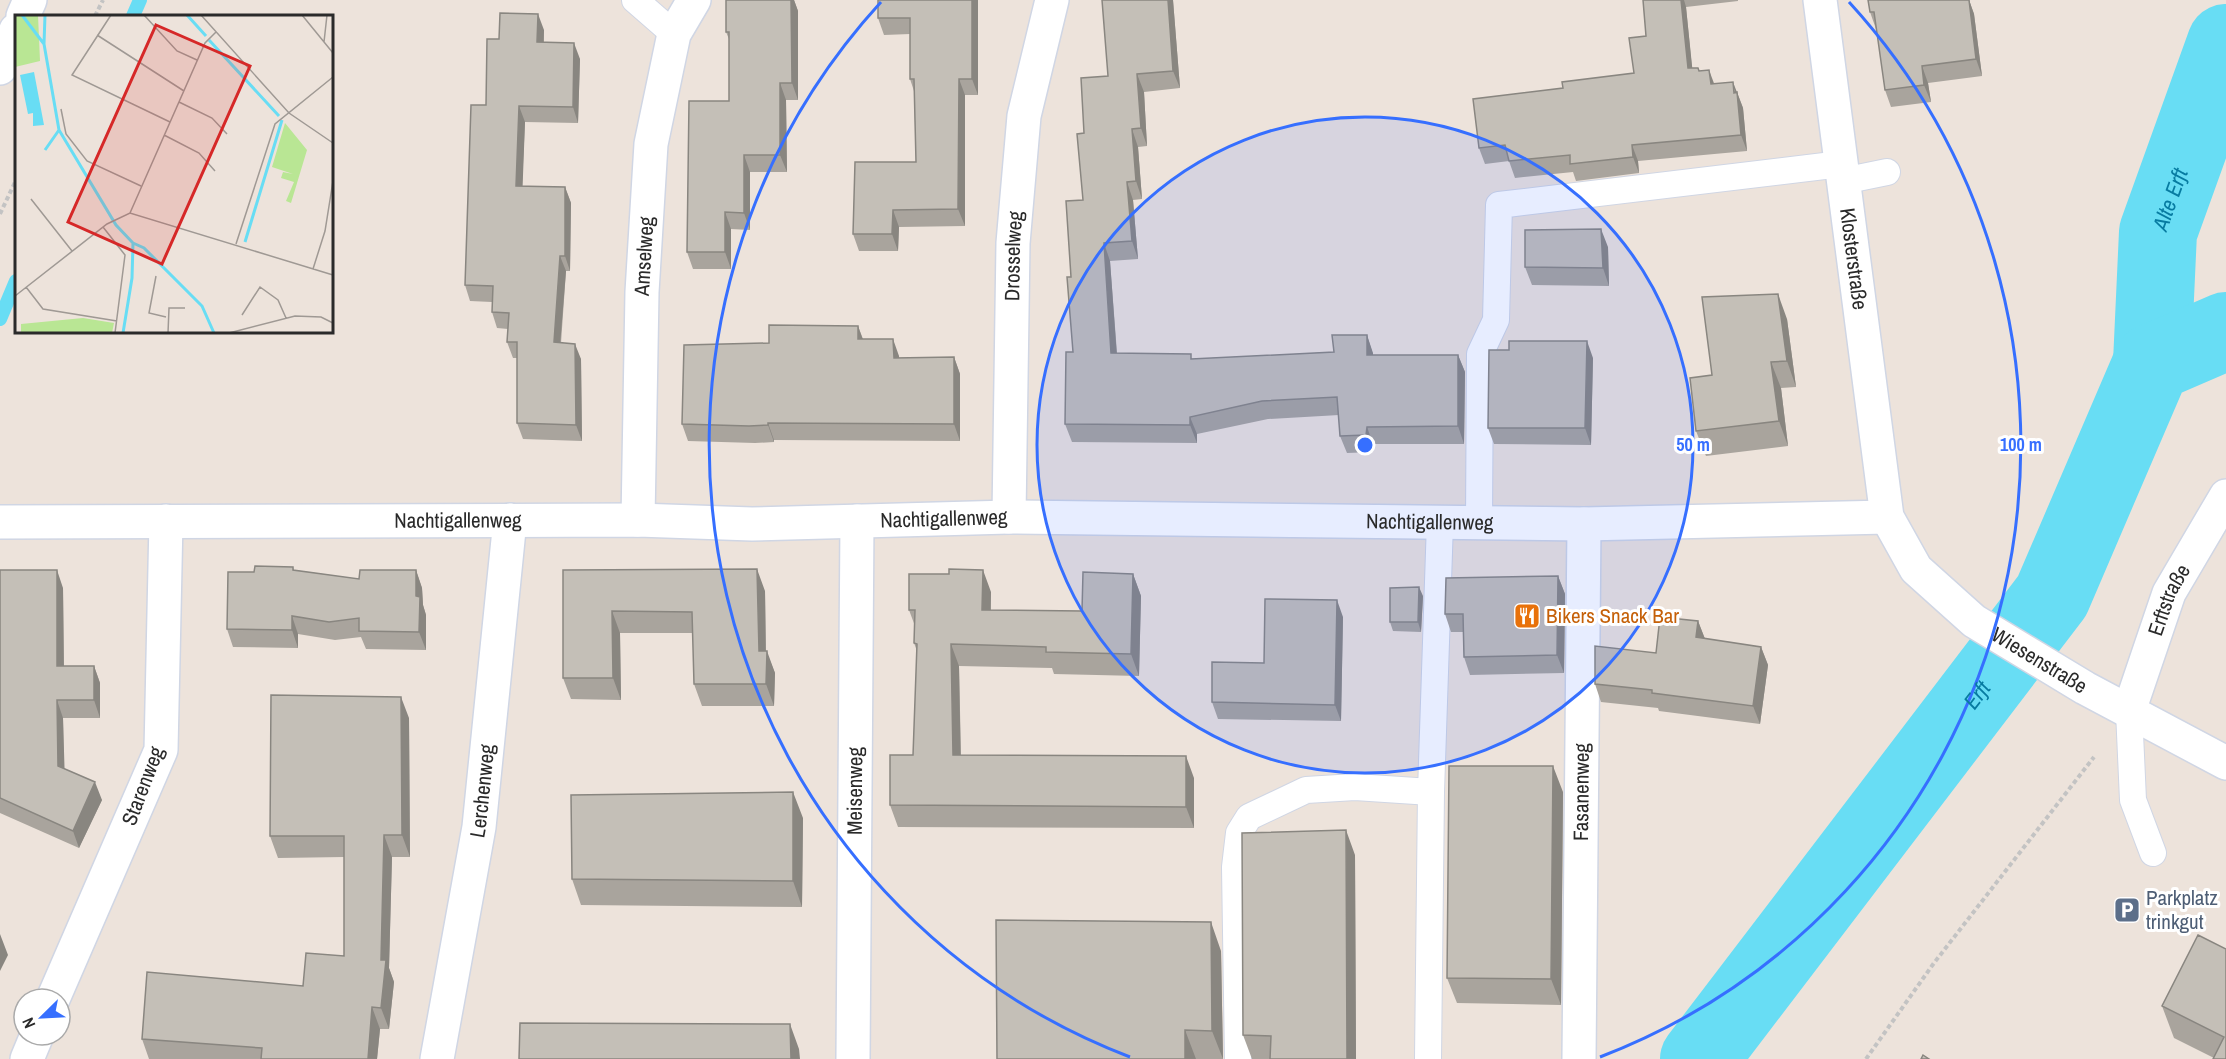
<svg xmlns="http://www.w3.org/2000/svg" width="2226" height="1059" viewBox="0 0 2226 1059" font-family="'Archivo Narrow',sans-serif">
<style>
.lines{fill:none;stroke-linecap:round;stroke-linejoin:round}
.stream{stroke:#68ddf4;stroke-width:14}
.river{stroke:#68ddf4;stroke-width:78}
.service-casing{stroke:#d0d6e4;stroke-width:28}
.minor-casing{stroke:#d0d6e4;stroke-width:36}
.path{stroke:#c3c3c3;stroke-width:4;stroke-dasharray:4.5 3;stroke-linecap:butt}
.service{stroke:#fff;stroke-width:26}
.minor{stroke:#fff;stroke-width:33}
.wall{fill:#a9a49d}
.shaded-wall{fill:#898680}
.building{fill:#c4bfb7;stroke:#898680;stroke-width:1.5}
.ring{fill:none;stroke:#366fff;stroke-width:3}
.labels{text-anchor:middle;stroke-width:6;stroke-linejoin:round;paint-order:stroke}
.street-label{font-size:21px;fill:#2a2a2a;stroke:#fff}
.food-label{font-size:21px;fill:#c56008;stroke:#fff;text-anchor:start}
.service-label{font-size:21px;fill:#4e5e75;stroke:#fff;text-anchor:start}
.water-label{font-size:22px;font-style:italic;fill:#077ba1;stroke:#fff}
.inset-river{fill:none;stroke:#68ddf4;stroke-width:3}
.inset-road{fill:none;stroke:#9f9994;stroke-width:1.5}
.view{fill:#d62828;fill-opacity:0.15;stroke:#d62828;stroke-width:3}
.inset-edge{fill:none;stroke:#2a2a2a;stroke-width:3}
.centre{fill:#366fff;stroke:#fff;stroke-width:3}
.ring-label{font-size:18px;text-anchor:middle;font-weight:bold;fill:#366fff;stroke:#fff;stroke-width:6;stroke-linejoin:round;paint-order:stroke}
</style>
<rect width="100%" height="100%" fill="#ede3db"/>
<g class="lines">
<path class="stream" d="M133 16 140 0
M0 319 16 281"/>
<g class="river">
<path id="s1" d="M2152 363 2158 232 2226 43"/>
<path id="s2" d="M1699 1059 2052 596 2152 363 2226 331"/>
</g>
<defs>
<path id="service" d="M635 0 674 34
M1843 181 1887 172
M1479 523 1480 354 1496 320 1499 205 1841 164
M2129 711 2133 800 2153 853
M1238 1059 1235 867 1239 833 1249 817 1306 790 1355 787 1431 792
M1428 1059 1431 792 1440 522"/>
<g id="minor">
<path id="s3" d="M1820 0 1887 517 1916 569 1974 621 2085 688 2226 763"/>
<path d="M23 16 30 0"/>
<path d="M0 68 16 30"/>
<path id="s4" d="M1009 517 1013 243 1024 116 1052 0"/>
<path id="s5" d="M638 520 642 292 651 144 674 34 694 0"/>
<path id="s6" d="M0 522 638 520 752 524 1009 517 1584 524 1887 517"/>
<path id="s7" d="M2129 711 2169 593 2226 496"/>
<path d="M53 999 161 750 166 521"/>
<path d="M27 1059 37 1035"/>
<path id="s8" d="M437 1059 479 827 510 520"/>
<path id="s9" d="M853 1059 857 521"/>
<path id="s10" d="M1579 1059 1584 524"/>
</g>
</defs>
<use href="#service" class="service-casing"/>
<use href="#minor" class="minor-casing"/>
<path class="path" d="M95 16 103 0
M0 214 16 180
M1866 1059 1934 963 2094 757"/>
<use href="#service" class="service"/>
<use href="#minor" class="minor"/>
</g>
<path class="wall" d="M726 0H794L798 11V100H786L787 172H750V230L731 229V269H693L687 252 729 101V39L726 32Z
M878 0H978V95H965V226L899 227 898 251H859L853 234 916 162 914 91 910 79V34L884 35 878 18Z
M1173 0 1180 88 1144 92 1147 146 1138 147 1142 199 1133 200 1138 259 1110 261 1117 353 1192 359 1334 352 1367 335 1373 355H1458L1465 372 1464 444H1373V452L1347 453 1340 436 1339 415 1268 419 1197 434V443L1072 442 1065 424 1073 352 1071 277 1083 200 1084 133 1108 76Z
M1643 0H1738V1L1686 7 1692 68 1699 71 1714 84 1737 92 1743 108 1747 151 1638 161 1639 173 1576 181 1573 172 1515 178 1509 161 1485 164 1479 148 1563 88 1634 73 1646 36Z
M1868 0H1969L1974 14 1982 76 1928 83 1931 102 1891 107 1885 90 1877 29H1876L1870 12Z
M544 30V42L580 59 578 123 525 122 522 186 565 187 571 203 570 271H566L561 343 581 359 582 441 523 439 517 423V358H513L507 342 508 329 497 328 492 312V302L470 301 465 285 486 105 499 39Z
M1608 247 1609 286 1532 285 1525 267Z
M1787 319 1796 387 1781 388 1788 446 1706 456 1696 431 1712 375Z
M858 326 863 339 899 356V358L954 357 960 374V441L774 440V442L755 443 688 441 682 424 769 343Z
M1593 358 1591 445 1494 444 1488 428Z
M293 567 294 570 359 579 416 570 422 588 423 605 426 615V650L366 649 361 637 335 640 298 634V648L233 647 227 629 254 572Z
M0 570 63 588 64 666H94L100 683V718H63L64 769 102 800 79 848 0 813Z
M563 570 765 591 766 651 775 673 774 706H702L694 684 693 633H620L621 700 571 699 563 678Z
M1133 574 1141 596 1139 676 1054 674 1052 668 959 666 961 755 1194 778V828L898 827 890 805 913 755 917 651 914 643 915 626 909 610 991 592V610L1082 611Z
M1558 576 1565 594 1564 673 1470 675 1464 657 1463 632H1451L1445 614Z
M1423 596 1421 632 1393 631 1390 622Z
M1343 617 1341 721 1218 719 1212 702 1264 663Z
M1698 621 1705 639 1761 647 1768 665 1760 724 1659 711 1658 708 1601 702 1595 684 1656 653Z
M409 718 410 857H392L389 968 394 982 389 1029H380L377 1059H149L142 1039 303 986 344 956V857L278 858 270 836Z
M1563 792 1561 1005 1457 1003 1447 978Z
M803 818 802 907 581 905 572 879Z
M1355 855 1356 1059H1252L1243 1035Z
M2226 949V1059L2214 1058 2174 1038 2162 1006Z
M1221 951 1223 1059H997Z"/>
<path class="shaded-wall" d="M791 0H794L798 11V100L792 83Z
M972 0H978V95L972 79Z
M1168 0H1173L1180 88 1173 71Z
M1681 0H1684L1686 7 1694 85 1688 68Z
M1969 0 1974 14 1982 76 1976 59Z
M538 14 544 30 543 57 537 42Z
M574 43 580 59 578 123 573 107Z
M1922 66 1928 83 1931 102 1924 85Z
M1709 70 1715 86 1711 84Z
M1137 74 1144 92 1147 146 1141 128Z
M959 79 965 95V226L958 209Z
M1733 82 1743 108 1747 151 1741 135Z
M780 83 786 100 787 172 780 155Z
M519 106 525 122 522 202 516 186Z
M1132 129 1138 147 1142 199 1136 181Z
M1632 145 1638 161 1639 173 1633 157Z
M744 155 750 172V230L744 213Z
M1127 182 1133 200 1138 259 1132 241Z
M565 187 571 203 570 271 565 256Z
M893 210 899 227 898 251 892 234Z
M725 212 731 229V269L725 252Z
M1601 229 1608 247 1609 286 1603 268Z
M1104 243 1110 261 1118 371 1111 353Z
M560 256 566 271 559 358 554 342Z
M1778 294 1787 319 1796 387 1787 361Z
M858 326 864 343 858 339Z
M1367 335 1373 353V373L1367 355Z
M893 339 899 356 900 375 894 358Z
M1587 341 1593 358 1591 445 1585 428Z
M575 344 581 359 582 441 576 425Z
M1458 355 1465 372 1464 444 1458 426Z
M954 357 960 374V441L954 424Z
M1771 362 1781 388 1788 446 1779 421Z
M1190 417 1197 434V443L1190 425Z
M768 423 774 440V442L768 425Z
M1367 427 1373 444V452L1366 435Z
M757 569 765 591 766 672 759 651Z
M57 570 63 588 64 683 57 666Z
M416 570 422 588 423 605 426 615V650L419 632 416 596Z
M983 570 991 592 990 631 982 610Z
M1133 574 1141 596 1139 676 1131 654Z
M1558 576 1565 594 1564 673 1557 655Z
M1419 587 1423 596 1421 632 1418 622Z
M1337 600 1343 617 1341 721 1335 705Z
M612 611 620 633 621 700 613 678Z
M292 616 298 634V648L292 630Z
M1698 621 1705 639 1696 637Z
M951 644 959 666 961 777 953 755Z
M1761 647 1768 665 1760 724 1753 706Z
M767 651 775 673 774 706 766 684Z
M94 666 100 683V718L94 700Z
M401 697 409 718 410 857 402 835Z
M57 700 63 718 65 784 58 766Z
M1186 756 1194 778V828L1186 807Z
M1553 766 1563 792 1561 1005 1551 979Z
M95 782 102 800 79 848 73 831Z
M793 792 803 818 802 907 793 881Z
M1346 830 1355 855 1356 1059H1347Z
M384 835 392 857 389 968 394 982 389 1029 381 1008V960Z
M1211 922 1221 951 1223 1059 1212 1031Z
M0 934 8 955 0 971Z
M372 1007 380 1029 377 1059H368Z
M790 1024 799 1049 800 1059H791Z
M1185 1030 1196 1059H1185Z"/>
<path class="building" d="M726 0H791L792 83H780V155H744V213L725 212V252H687L689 101H729V32H726Z
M878 0H972V79H959L958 209 893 210 892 234H853L855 162H916L914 79H910V18H878Z
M1102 0H1168L1173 71 1137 74 1141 128 1132 129 1136 181 1127 182 1132 241 1104 243 1111 353 1191 354V359L1334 352 1332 335H1367V355H1458V426L1367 427 1366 435 1340 436 1337 397 1262 401 1190 417V425L1065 424 1066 352H1073L1067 277H1071L1066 201 1083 200 1077 134 1084 133 1081 78 1108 76Z
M1643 0H1681L1688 68H1698L1699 71 1709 70 1711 84 1733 82 1734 93 1737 92 1741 135 1632 145 1633 157 1570 164V155L1509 161 1505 145 1479 148 1473 99 1563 88 1562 82 1634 73 1629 38 1646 36Z
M1868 0H1969L1976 59 1922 66 1924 85 1885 90 1874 12H1870Z
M500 13 538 14 537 42 574 43 573 107 519 106 516 186 565 187V256H560L554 342 575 344 576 425 517 423V342H507L509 313 492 312 493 286 465 285 471 105H486L487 39H499Z
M1601 229 1603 268 1525 267V230Z
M1778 294 1787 361 1771 362 1779 421 1696 431 1690 378 1712 375 1702 297Z
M769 325 858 326V339H893L894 358 954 357V424L768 423V425L749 426 682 424 684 345 769 343Z
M1509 341H1587L1585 428H1488L1489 350H1509Z
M255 566 293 567V570L359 579 360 570H416V596L420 597 419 632 359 631V618L329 622 292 616V630L227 629 228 572H254Z
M757 569 759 651H767L766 684H694L692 612 612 611 613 678H563V570Z
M949 569 983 570 982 610 1082 611 1083 572 1133 574 1131 654 1046 652V647L951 644 953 755 1186 756V807L890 805V755H913L917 644 914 643 915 610H909V574H949Z
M0 570H57V666H94V700H57L58 766 95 782 73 831 0 798Z
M1558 576 1557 655 1464 657 1463 614H1445L1446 578Z
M1419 587 1418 622H1390V588Z
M1265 599 1337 600 1335 705 1212 702V662L1264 663Z
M1660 617 1698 621 1696 637 1761 647 1753 706 1652 693V690L1595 684V646L1656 653Z
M271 695 401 697 402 835H384L381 960H386L381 1008 372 1007 368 1059H261L262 1048 142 1039 147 972 303 986 306 953 344 956V836H270Z
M1449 766H1553L1551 979 1447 978Z
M793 792V881L572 879 571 795Z
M1346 830 1347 1059H1270L1271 1036 1243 1035 1242 833Z
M996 920 1211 922 1212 1031 1185 1030V1059H997Z
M2198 935 2226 949V1059H2213L2224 1037 2162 1006Z
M520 1023 790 1024 791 1059H519Z
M1923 1055 1929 1059H1921Z"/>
<circle cx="1365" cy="445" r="328" fill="#366fff" fill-opacity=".12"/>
<g class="ring">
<circle cx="1365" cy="445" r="328"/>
<path d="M1130 1057A656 656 0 0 1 881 2M1849 2A656 656 0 0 1 1600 1057"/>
</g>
<defs>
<symbol id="restaurant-square" viewBox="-11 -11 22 22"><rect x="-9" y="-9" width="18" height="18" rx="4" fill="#e8710a" stroke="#fff"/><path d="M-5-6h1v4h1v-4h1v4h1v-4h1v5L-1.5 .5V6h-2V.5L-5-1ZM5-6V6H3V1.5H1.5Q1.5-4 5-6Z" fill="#fff"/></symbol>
<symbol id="parking-square" viewBox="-11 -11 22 22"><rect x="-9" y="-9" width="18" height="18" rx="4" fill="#5c6f8a" stroke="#fff"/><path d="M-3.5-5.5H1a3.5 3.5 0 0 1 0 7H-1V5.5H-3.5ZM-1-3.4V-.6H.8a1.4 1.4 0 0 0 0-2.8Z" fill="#fff"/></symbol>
</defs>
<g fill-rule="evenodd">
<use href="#restaurant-square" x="1512" y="601" width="30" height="30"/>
<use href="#parking-square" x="2112" y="895" width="30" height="30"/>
</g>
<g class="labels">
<g class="street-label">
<text dy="7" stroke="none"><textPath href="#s5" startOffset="264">Amselweg</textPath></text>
<text dy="7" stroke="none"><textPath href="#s4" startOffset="261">Drosselweg</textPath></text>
<text dy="7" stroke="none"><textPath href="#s3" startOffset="261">Klosterstraße</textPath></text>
<text dy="7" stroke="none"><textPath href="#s6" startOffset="944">Nachtigallenweg</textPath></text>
<text dy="7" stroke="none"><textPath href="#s6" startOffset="458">Nachtigallenweg</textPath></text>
<text dy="7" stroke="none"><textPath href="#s6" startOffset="1430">Nachtigallenweg</textPath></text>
<text dy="7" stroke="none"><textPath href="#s7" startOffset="118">Erftstraße</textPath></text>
<text dy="7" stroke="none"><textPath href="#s3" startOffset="735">Wiesenstraße</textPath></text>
<text transform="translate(143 786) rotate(-69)" y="7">Starenweg</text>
<text dy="7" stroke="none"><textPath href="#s9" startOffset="268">Meisenweg</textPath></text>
<text dy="7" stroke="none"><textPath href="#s8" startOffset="272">Lerchenweg</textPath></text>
<text dy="7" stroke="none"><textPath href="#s10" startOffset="267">Fasanenweg</textPath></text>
</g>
<g class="food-label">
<text x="1546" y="623">Bikers Snack Bar</text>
</g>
<g class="service-label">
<text x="2146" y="905">Parkplatz<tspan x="2146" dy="24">trinkgut</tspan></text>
</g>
<g class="water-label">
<text dy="8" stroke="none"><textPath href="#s1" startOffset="166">Alte Erft</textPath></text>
<text dy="8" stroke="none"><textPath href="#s2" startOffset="458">Erft</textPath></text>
</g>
</g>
<g transform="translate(15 15)">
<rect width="318" height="318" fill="#ede3db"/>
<path d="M0 0H23L25 46 0 52ZM270 108 292 135 276 188 271 186 279 167 266 163 268 157 278 159 257 152ZM68 303 99 308 97 318H6V309Z" fill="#b9e694"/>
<path d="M19 57 29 110 18 111V98L13 99 5 60Z" fill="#68ddf4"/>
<path class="inset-river" d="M7 0 29 29M30 0 29 29 44 115 101 210 118 228 117 263 108 318M172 0 191 21M194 25 264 101M30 135 44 115M230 227 267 105M118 228 129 233 187 291 199 318"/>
<path class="inset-road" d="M96 0 57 60 155 107M129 0 162 36 182 45M186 0 274 98 318 128M287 0 318 38M82 20 169 76M309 27 312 0M164 87 197 103 212 119M46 94 51 119 72 146 126 171M149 120 184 138 200 156M16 184 57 236M115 198 190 28 201 17M88 212 110 240 100 318M221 229 260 109 318 62M298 254 310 216 318 166M141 261 134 298 151 302M11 272 28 294 102 306M0 281 92 209 115 198 318 260M227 300 245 272 263 285 271 303M153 318 154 293H170M214 318 280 301 306 302 318 308"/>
<path class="view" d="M141 10 235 51 147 249 53 207Z"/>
<rect width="318" height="318" class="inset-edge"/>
</g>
<circle cx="1365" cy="445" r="9" class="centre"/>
<g class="ring-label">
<text x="1693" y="451">50 m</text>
<text x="2021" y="451">100 m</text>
</g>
<g transform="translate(42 1017) rotate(246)"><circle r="28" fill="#ffffff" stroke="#aaaaaa" stroke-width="1.5"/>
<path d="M0-4.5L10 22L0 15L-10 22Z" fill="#366fff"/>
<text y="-9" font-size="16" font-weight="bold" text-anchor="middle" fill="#2a2a2a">N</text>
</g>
</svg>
